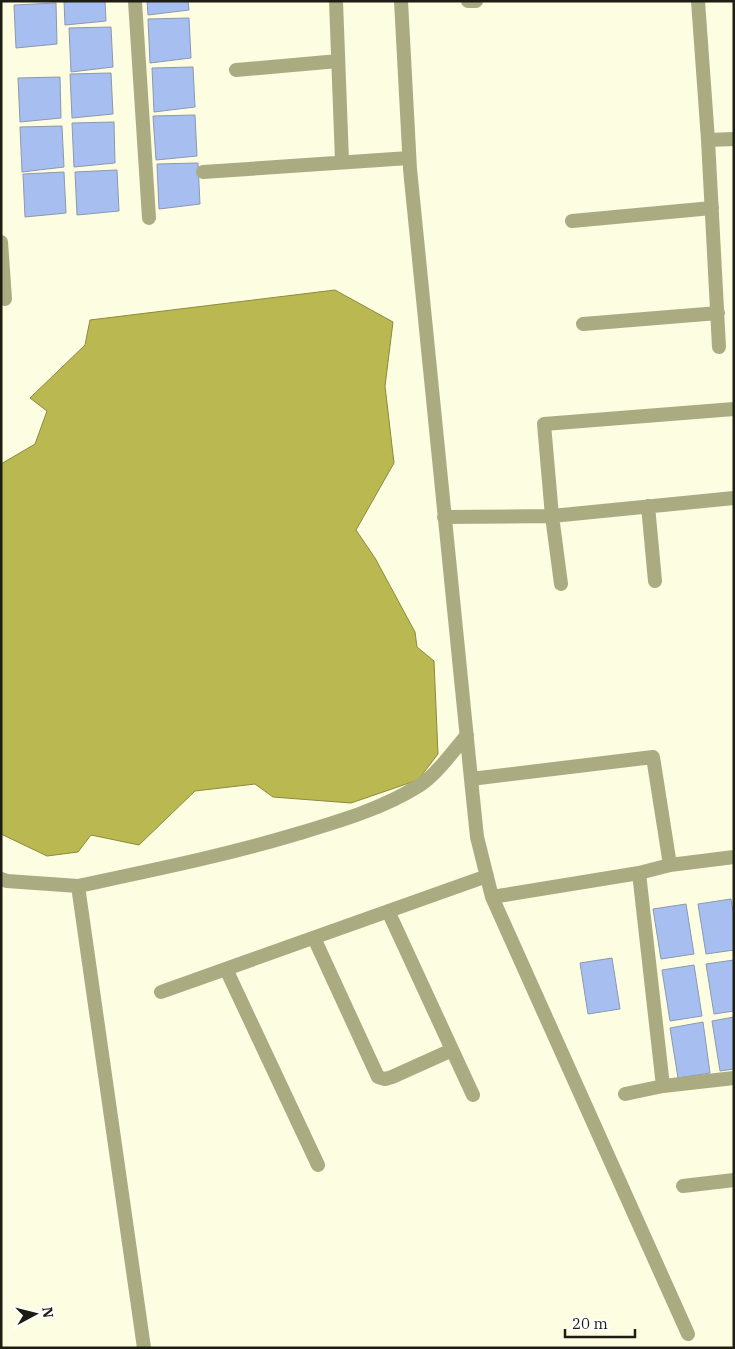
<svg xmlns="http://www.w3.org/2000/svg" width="735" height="1349" viewBox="0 0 735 1349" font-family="'IBM Plex Serif',serif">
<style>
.water{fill:#bab951;stroke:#8b8a3e}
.building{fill:#a7bef0;stroke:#8d98af}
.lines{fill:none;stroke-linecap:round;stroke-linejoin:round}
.minor{stroke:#abab82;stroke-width:14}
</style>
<rect width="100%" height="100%" fill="#fcfde1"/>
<path class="water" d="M335 290 393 322 385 386 394 463 356 530 375 558 415 632 417 647 434 661 438 754 418 780 351 803 273 797 255 784 195 791 139 845 91 835 78 852 47 856 1 834V464L35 444 47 411 30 398 85 345 90 320Z"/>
<path class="building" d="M64 1H105L106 21 65 25Z
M147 1H188L189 10 148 15Z
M56 3 57 44 16 48 14 5Z
M189 18 191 58 150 63 148 19Z
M111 27 113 67 71 72 69 28Z
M193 67 195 107 154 112 152 68Z
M111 73 113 114 72 118 70 74Z
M60 77 61 118 20 122 18 78Z
M195 115 197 156 156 160 153 116Z
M114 122 115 163 74 167 72 123Z
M62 126 64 167 22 172 20 127Z
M198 163 200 204 159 209 157 164Z
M117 170 119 211 77 215 75 172Z
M64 172 66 213 25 217 23 174Z
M731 899 734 917V950L706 954 698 904Z
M686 904 694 954 661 959 653 909Z
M612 958 620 1009 588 1014 580 963Z
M734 960V1011L714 1014 706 964Z
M694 965 702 1016 670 1021 662 970Z
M734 1017V1069L720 1071 712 1021Z
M703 1022 710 1073 678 1078 670 1028Z"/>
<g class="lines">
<path class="minor" d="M135 1 149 218
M336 1 342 161
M401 1 410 169 471 779 477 837 492 897 639 873 670 865 734 857
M468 1H476
M698 1 708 140 734 139
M236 70 338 61
M708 140 719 347
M203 172 409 158
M572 221 712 208
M1 242 5 299
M583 324 718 313
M648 506 655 581
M444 517 552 516 734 498
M561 584 552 516 544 424 734 409
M471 779 653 757 670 865
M639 873 663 1086
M1 879 7 881 78 886 144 1348
M78 886C153 870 227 855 300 833 340 821 384 808 420 785 437 774 453 751 467 735
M492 897 688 1334
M388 911 473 1095
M314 938 378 1077 385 1079 392 1077 452 1050
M226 969 318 1165
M161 992 487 876
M625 1094 663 1086 734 1078
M683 1186 734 1180"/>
</g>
<rect width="735" height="1349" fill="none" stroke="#1d1d13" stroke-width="5"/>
<g transform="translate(35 1314) rotate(83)" stroke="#ffffff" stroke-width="4" paint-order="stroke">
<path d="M0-4L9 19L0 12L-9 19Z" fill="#1d1d13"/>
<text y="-8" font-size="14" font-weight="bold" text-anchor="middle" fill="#1d1d13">N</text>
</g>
<path d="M565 1329v8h70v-8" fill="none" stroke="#1d1d13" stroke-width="2.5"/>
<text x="572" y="1329" font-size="15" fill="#1d1d13" stroke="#ffffff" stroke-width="4" paint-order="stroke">20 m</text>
</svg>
